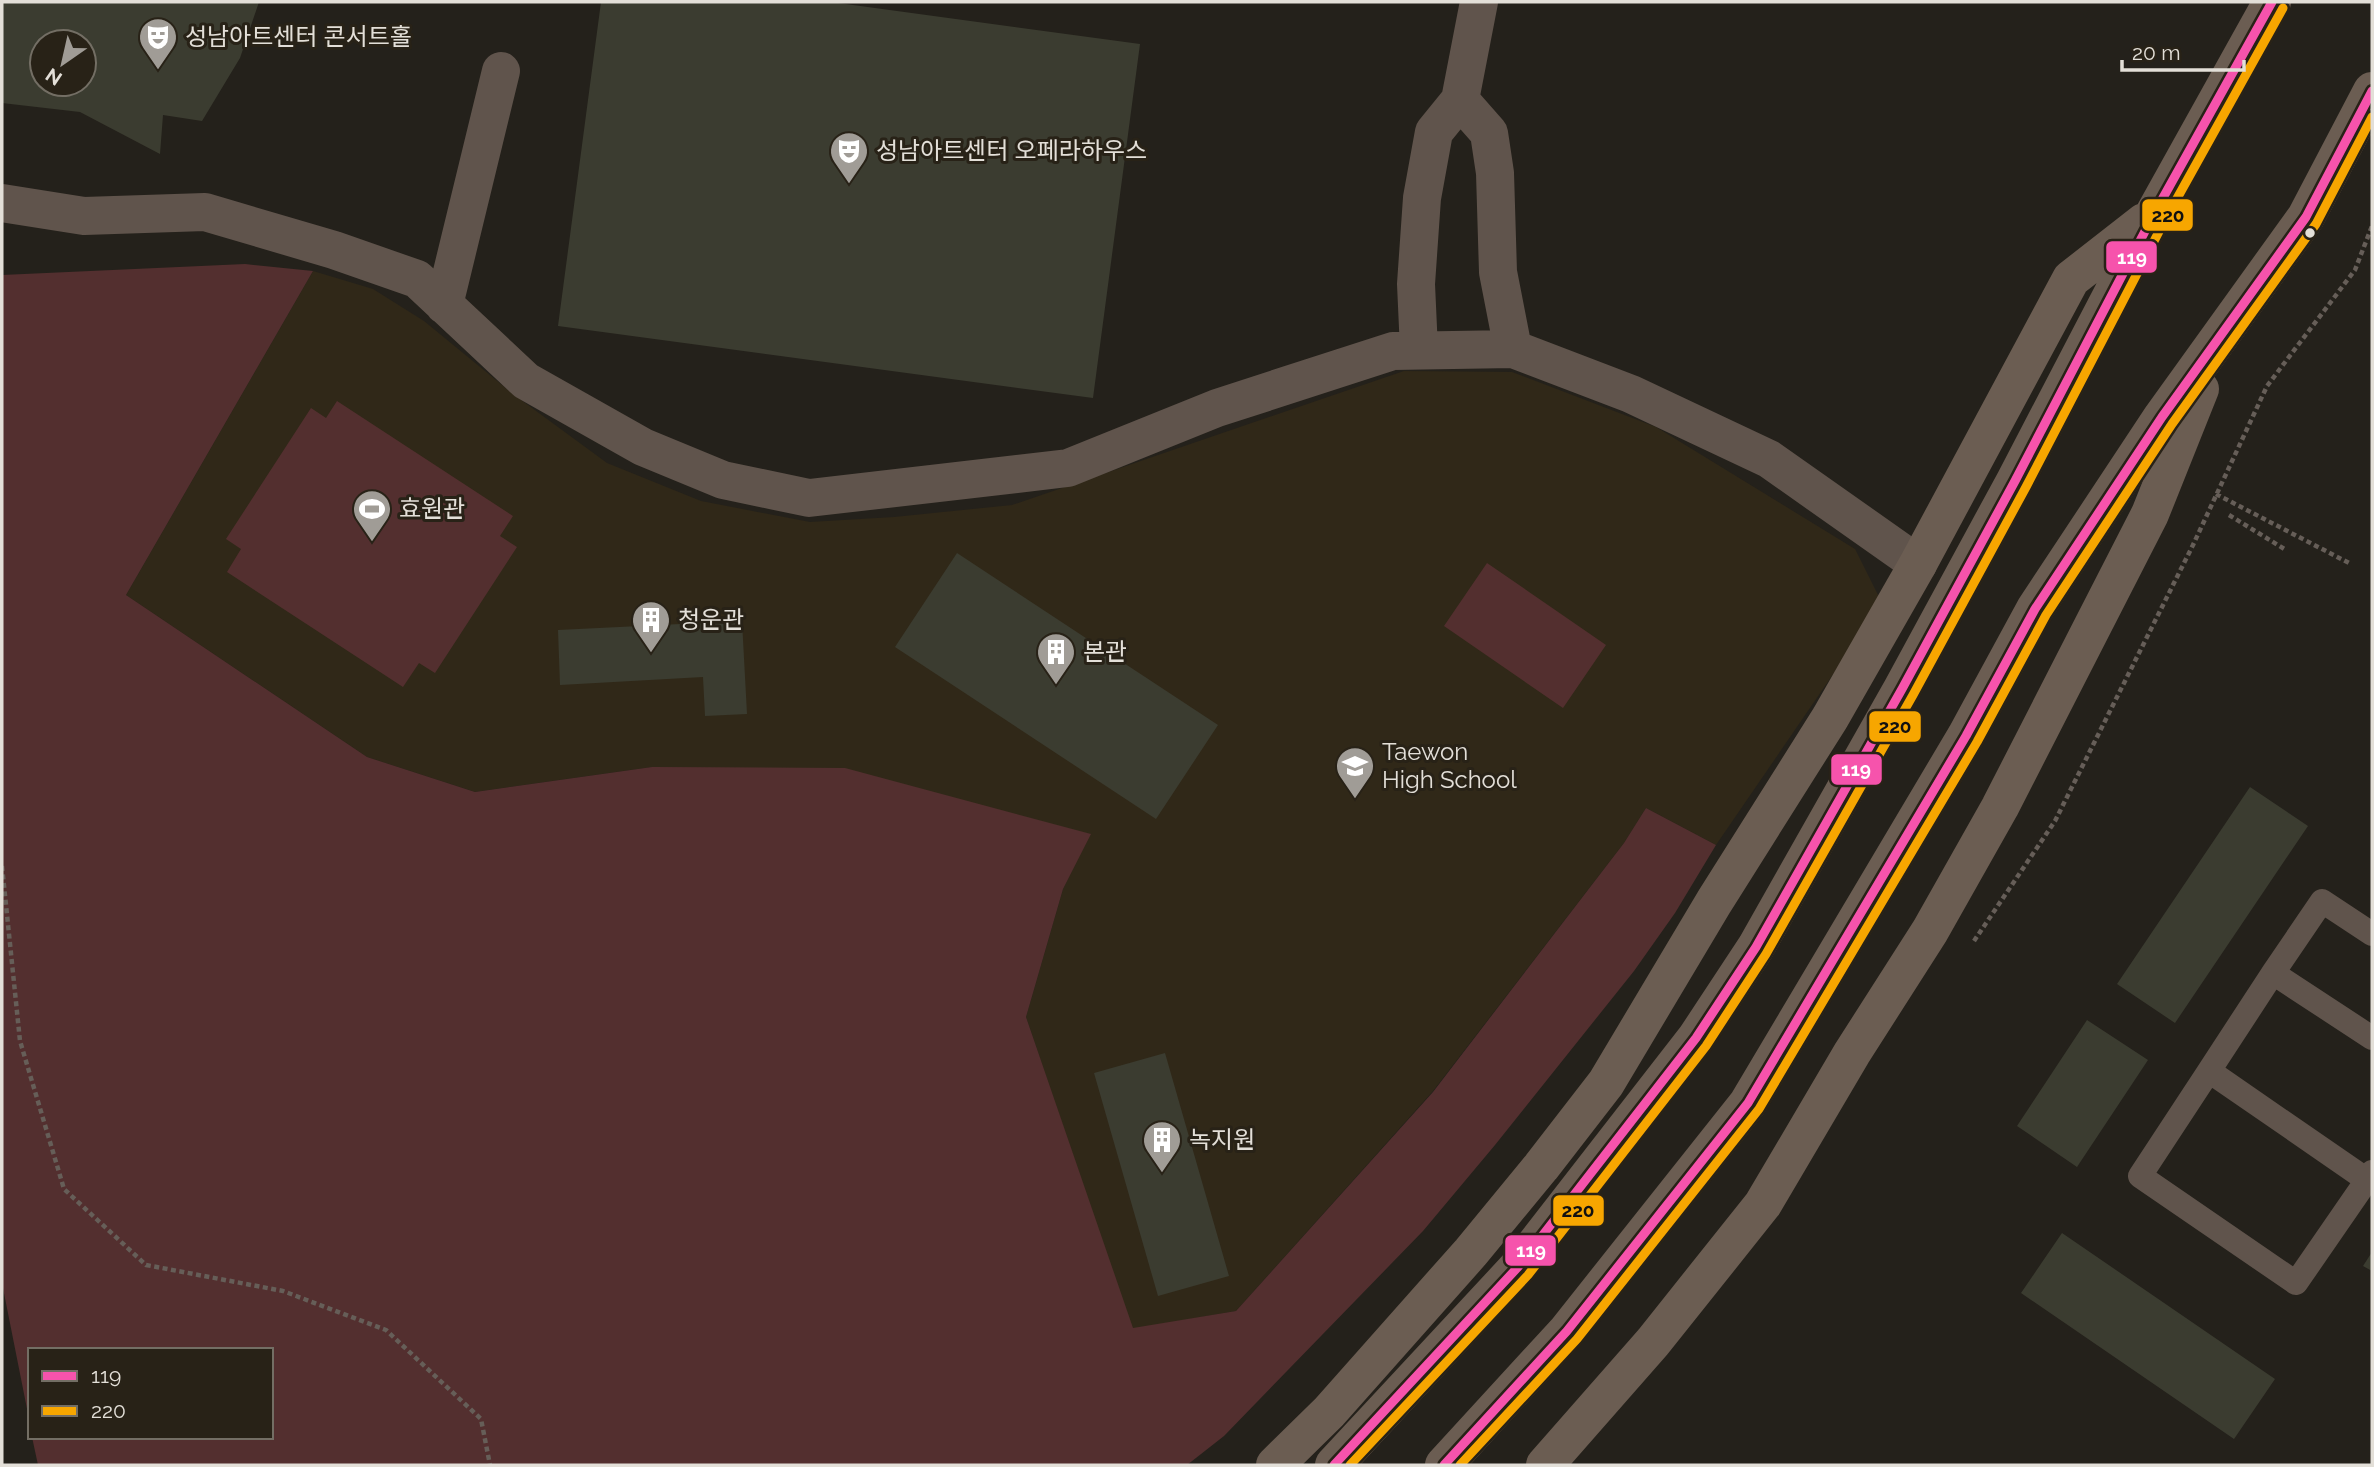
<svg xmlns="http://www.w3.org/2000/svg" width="2374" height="1467" viewBox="0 0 2374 1467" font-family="Raleway,'Noto Sans KR',sans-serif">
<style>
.built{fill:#302818}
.green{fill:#532f2f}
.building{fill:#3b3c30;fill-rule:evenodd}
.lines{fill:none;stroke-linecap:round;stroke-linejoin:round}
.path{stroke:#665e58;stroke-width:4.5;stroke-dasharray:5 3.5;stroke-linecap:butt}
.service{stroke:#60544c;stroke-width:24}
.minor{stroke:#60544c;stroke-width:38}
.primary{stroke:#6b5d52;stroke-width:38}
.bus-1-casing{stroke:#282217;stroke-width:14}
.bus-2-casing{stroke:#282217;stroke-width:14}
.bus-1{stroke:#f653ac;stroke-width:9}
.bus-2{stroke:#f7a600;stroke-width:9}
.bus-dot{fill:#e3dfd8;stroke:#282217;stroke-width:2.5}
.labels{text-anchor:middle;stroke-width:6;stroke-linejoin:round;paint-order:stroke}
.poi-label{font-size:24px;fill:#e3dfd8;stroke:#282217;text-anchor:start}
.line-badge{stroke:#282217;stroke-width:2.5}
.badge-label{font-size:19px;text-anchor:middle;font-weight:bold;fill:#fff}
.pale-badge-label{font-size:19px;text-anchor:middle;font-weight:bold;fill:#111}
</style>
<rect width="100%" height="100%" fill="#24211b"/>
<path class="built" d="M313 271 373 289 424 321 513 394 607 463 701 501 810 522 894 517 1012 505 1404 371 1512 372 1656 427 1855 549 1882 603 1716 845 1646 808 1624 843 1433 1091 1236 1311 1132 1329 1026 1017 1063 889 1090 834 652 767 475 792 367 757 126 595Z"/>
<path class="green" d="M245 264 313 271 126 595 367 757 475 792 652 767 845 768 1091 834 1063 889 1026 1017 1133 1328 1236 1311 1433 1092 1624 843 1646 808 1716 845 1675 913 1634 971 1495 1145 1423 1231 1224 1436 1187 1465H38L32 1437H271V1350H30V1424L2 1283V275Z
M337 401 513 516 500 536 517 547 435 673 419 663 403 687 227 572 241 549 226 539 311 408 326 418Z
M1487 563 1606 645 1563 708 1444 626Z"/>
<path class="building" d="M2 2H259L240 58 202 121 163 115 160 154 80 112 2 103ZM42 42H84V84H42Z
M601 2H831L1140 44 1093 398 558 326Z
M957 553 1218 725 1156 819 895 647Z
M742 621 747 714 705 716 703 677 560 685 558 630Z
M2250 787 2308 826 2175 1023 2117 984Z
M2087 1020 2148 1060 2077 1167 2017 1126Z
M1165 1053 1229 1276 1158 1296 1094 1073Z
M2062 1233 2275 1379 2234 1439 2021 1293Z
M2372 1252V1271L2363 1266Z"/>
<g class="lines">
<path class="path" d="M2216 494 2349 563
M2229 515 2286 550
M2 866 20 1041 64 1189 146 1265 283 1291 386 1330 481 1419 490 1465
M1974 941 2055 821 2193 545 2267 386 2355 270 2372 226"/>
<path class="service" d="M2372 934 2322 901 2273 973 2372 1038
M2273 973 2209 1071 2367 1180 2372 1172
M2209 1071 2140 1176 2296 1283 2367 1180"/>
<path class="minor" d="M1460 100 1489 133 1495 173 1498 272 1513 349
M2 203 84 216 205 212 334 250 417 279 526 381 643 447 723 480 809 498 1068 468 1217 408 1393 351 1513 349 1631 394 1769 459 1918 564
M444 305 501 71
M1419 350 1416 284 1422 198 1434 132 1460 100 1479 2"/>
<path class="primary" d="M1275 1465 1329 1412 1471 1252 1541 1167 1606 1083 1714 902 1830 718 1918 564 2071 279 2144 222
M1334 1465 1518 1267 1696 1038 1756 947 1902 689 2015 481 2154 214 2272 2
M1444 1465 1567 1331 1748 1103 1966 736 2035 609 2162 417 2306 217 2372 91
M1545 1465 1653 1342 1763 1204 1852 1053 1930 931 2000 807 2150 514 2200 389"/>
<defs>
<path id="bus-1" d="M1334 1465 1518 1267 1696 1038 1756 947 1902 689 2015 481 2154 214 2272 2
M1444 1465 1567 1331 1748 1103 1966 736 2035 609 2162 417 2306 217 2372 91"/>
<path id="bus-2" d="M1350 1465 1528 1275 1706 1046 1766 954 1913 695 2026 487 2165 220 2283 8
M1460 1465 1577 1339 1759 1109 1977 742 2046 615 2172 424 2316 224 2372 117"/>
</defs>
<use href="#bus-1" class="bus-1-casing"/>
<use href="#bus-2" class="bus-2-casing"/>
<use href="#bus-1" class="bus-1"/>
<use href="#bus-2" class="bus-2"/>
</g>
<defs>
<symbol id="theatre-pin" viewBox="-11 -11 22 30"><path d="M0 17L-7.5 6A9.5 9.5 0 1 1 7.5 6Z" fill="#a09c96" stroke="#282217"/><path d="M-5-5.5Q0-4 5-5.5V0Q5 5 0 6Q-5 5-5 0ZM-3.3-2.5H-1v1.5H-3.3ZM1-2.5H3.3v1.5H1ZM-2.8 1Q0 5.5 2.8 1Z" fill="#fff"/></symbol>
<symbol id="stadium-pin" viewBox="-11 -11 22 30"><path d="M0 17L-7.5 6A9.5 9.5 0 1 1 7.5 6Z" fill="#a09c96" stroke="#282217"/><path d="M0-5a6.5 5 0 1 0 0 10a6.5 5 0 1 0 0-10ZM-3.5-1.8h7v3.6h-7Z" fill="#fff"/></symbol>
<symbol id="building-pin" viewBox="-11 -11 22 30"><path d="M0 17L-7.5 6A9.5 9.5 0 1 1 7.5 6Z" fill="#a09c96" stroke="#282217"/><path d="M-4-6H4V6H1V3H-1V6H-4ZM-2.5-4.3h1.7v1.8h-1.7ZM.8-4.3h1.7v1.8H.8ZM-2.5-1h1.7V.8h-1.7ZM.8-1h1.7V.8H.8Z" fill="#fff"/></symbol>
<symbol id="school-pin" viewBox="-11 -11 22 30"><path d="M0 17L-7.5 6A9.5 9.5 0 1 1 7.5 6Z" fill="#a09c96" stroke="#282217"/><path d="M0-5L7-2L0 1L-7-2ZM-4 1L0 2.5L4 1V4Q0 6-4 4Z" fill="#fff"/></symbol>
</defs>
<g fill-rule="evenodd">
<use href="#theatre-pin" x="136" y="15" width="44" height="60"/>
<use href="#theatre-pin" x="827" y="129" width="44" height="60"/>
<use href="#stadium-pin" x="350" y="487" width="44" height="60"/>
<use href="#building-pin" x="629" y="598" width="44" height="60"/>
<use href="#building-pin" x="1034" y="630" width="44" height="60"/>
<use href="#school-pin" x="1333" y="744" width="44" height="60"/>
<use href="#building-pin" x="1140" y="1118" width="44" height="60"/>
</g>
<circle class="bus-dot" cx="2310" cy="233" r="6"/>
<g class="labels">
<g class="poi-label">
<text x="185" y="45">성남아트센터 콘서트홀</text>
<text x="876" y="159">성남아트센터 오페라하우스</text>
<text x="399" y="517">효원관</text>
<text x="678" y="628">청운관</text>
<text x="1083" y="660">본관</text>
<text x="1382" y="760">Taewon<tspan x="1382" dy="28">High School</tspan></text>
<text x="1189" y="1148">녹지원</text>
</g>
</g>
<g class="line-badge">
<rect x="2141" y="198" width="53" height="34" rx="7" fill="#f7a600"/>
<rect x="2105" y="240" width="53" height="34" rx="7" fill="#f653ac"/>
<rect x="1868" y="710" width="54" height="33" rx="7" fill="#f7a600"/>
<rect x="1830" y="753" width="53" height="33" rx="7" fill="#f653ac"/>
<rect x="1552" y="1194" width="53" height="33" rx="7" fill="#f7a600"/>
<rect x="1504" y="1234" width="53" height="33" rx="7" fill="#f653ac"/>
</g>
<g class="badge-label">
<text x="2132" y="264">119</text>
<text x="1856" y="776">119</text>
<text x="1531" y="1257">119</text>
</g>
<g class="pale-badge-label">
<text x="2168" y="222">220</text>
<text x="1895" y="733">220</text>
<text x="1578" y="1217">220</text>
</g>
<rect width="2374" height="1467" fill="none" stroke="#e3dfd8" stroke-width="7"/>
<rect x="28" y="1348" width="245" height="91" fill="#282217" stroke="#736e64" stroke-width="2"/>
<rect x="42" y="1371" width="35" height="10" fill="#f653ac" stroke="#736e64" stroke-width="2"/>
<text x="91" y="1383" font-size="21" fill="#e3dfd8">119</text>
<rect x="42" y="1406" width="35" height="10" fill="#f7a600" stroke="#736e64" stroke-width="2"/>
<text x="91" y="1418" font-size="21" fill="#e3dfd8">220</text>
<g transform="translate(63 63) rotate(214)"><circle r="33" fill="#282217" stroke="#736e64" stroke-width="2"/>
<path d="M0-5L12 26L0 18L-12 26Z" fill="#a09c96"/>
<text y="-10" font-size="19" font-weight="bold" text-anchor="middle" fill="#e3dfd8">N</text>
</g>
<path d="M2122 60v10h122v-10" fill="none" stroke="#e3dfd8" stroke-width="3.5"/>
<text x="2132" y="60" font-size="21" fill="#e3dfd8" stroke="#282217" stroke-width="5" paint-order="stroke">20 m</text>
</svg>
